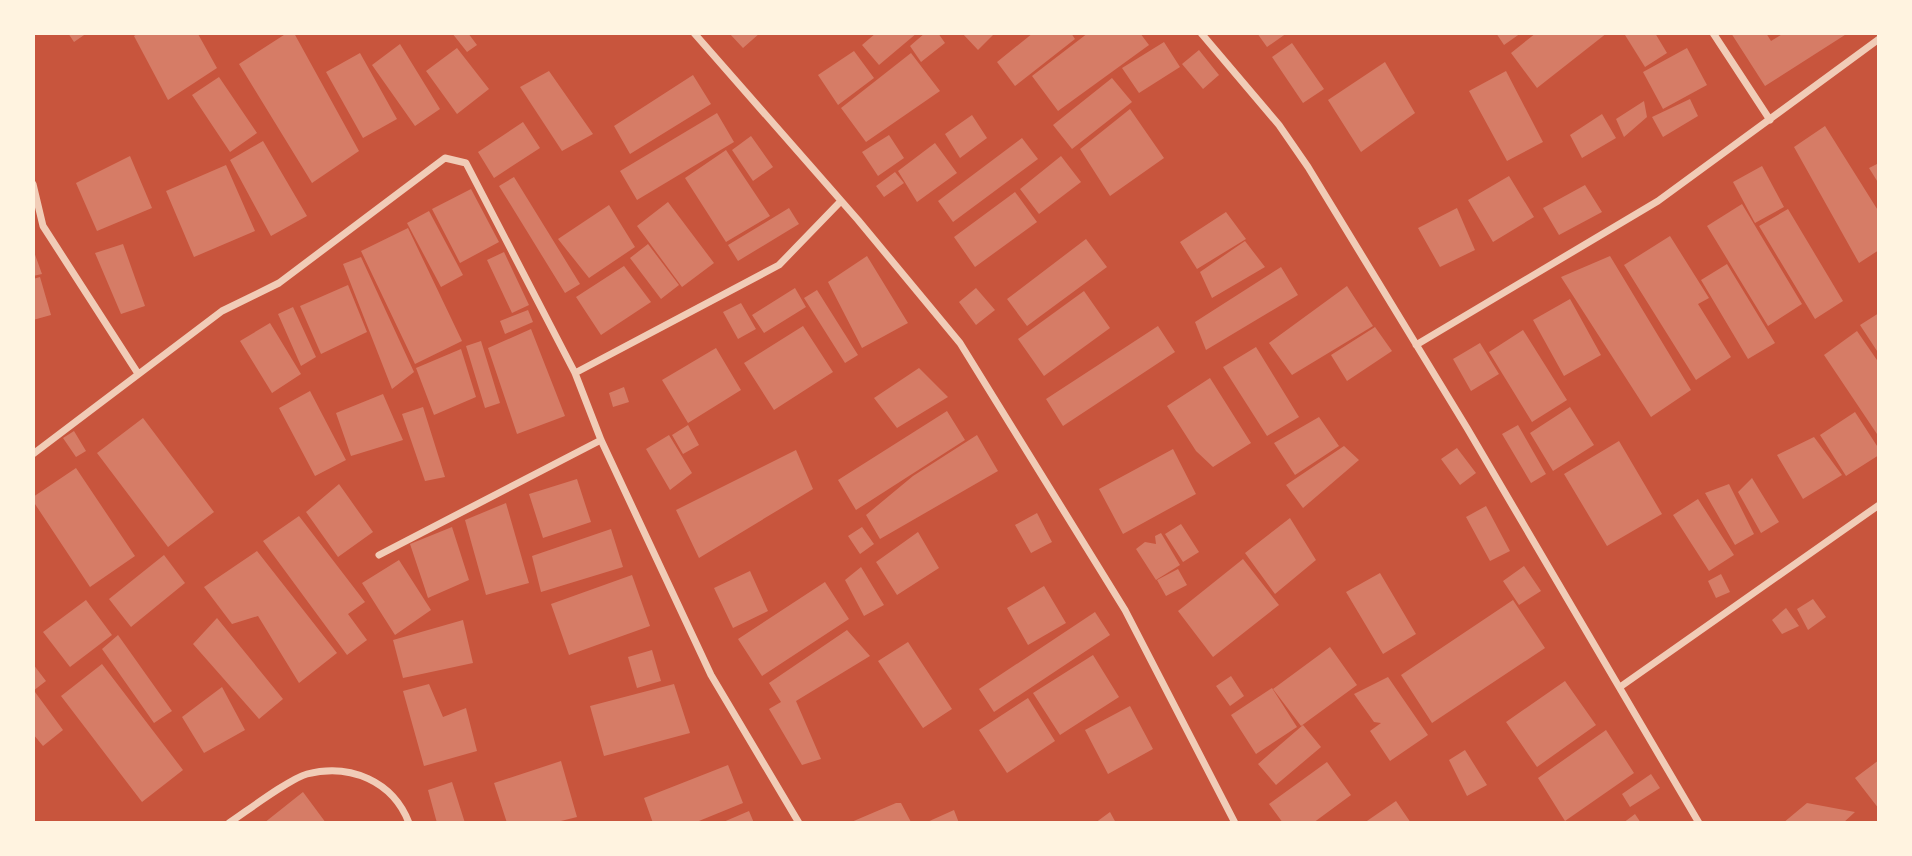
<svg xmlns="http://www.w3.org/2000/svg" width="1912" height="856" viewBox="0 0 1912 856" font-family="Lora,serif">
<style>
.building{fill:#d67c66}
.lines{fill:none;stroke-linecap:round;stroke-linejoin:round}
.minor{stroke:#f1ccb7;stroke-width:7}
</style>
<rect width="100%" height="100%" fill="#c8553d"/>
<path class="building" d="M68 33H87L74 42Z
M138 33 198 34 217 68 168 100 134 36Z
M287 33H294L359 151 312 183 239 64Z
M452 33H468L477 45 467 52Z
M729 33H760L743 48Z
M876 33H917L879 65 862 45Z
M925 33H938L945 43 921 62 910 46Z
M962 33H995L978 50Z
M1033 33H1071L1075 39 1015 86 997 62Z
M1088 33H1140L1149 45 1058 111 1032 76Z
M1257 33H1287L1267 47Z
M1496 33H1521L1504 45Z
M1536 33H1607L1537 88 1511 53Z
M1628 33H1655L1667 53 1645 67 1625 35Z
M1731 33H1766L1771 41 1784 33H1848L1765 86Z
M1164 42 1180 67 1139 93 1122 68Z
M1292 43 1324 89 1303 103 1272 57Z
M400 44 440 109 415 126 372 65Z
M457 48 489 89 457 114 426 71Z
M1687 48 1707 85 1663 109 1643 72Z
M1199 50 1219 75 1203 89 1182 64Z
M854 51 874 78 838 105 818 75Z
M360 53 397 119 363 138 326 72Z
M911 53 940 91 866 142 841 108Z
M1385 62 1415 113 1361 152 1328 100Z
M549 71 593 134 562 151 520 87Z
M1506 71 1543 142 1507 161 1469 91Z
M693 75 711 104 630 154 614 126Z
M219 77 257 133 230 152 192 95Z
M1112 78 1132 102 1072 149 1053 125Z
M1690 99 1698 116 1663 137 1652 117Z
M1644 101 1647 117 1624 137 1616 119Z
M1130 109 1164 158 1110 196 1080 149Z
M717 113 734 142 637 200 620 171Z
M1602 114 1616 138 1582 158 1570 135Z
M972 115 987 138 960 158 945 134Z
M523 122 540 148 494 178 478 152Z
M1825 126 1879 212V250L1859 263 1794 147Z
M889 135 904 158 878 176 862 152Z
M751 136 773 167 753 181 732 150Z
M1022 138 1038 159 953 222 938 201Z
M263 141 307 216 271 236 230 160Z
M935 143 957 173 917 202 898 171Z
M726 150 770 216 726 242 685 178Z
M130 156 152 208 97 231 76 183Z
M1061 156 1081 182 1039 214 1020 189Z
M1879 163V184L1869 168Z
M226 165 255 231 194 257 166 191Z
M1762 166 1784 207 1755 223 1733 182Z
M895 172 904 183 884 197 876 186Z
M1509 176 1534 217 1493 242 1468 200Z
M514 177 580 284 565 293 499 186Z
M1585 185 1602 212 1559 235 1543 208Z
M471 189 499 242 460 263 432 209Z
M1015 192 1037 222 975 267 954 237Z
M668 202 714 263 682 287 637 226Z
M1742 204 1802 304 1768 326 1707 226Z
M609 205 635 247 589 278 558 239Z
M789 208 799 224 738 261 728 245Z
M1457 208 1475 250 1440 267 1418 228Z
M1788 209 1843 301 1815 319 1759 226Z
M429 211 463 275 441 287 407 223Z
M1226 212 1246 239 1197 269 1180 242Z
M408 228 462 341 415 364 361 251Z
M1670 236 1709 298 1698 304 1731 357 1696 380 1624 265Z
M1086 239 1107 267 1027 326 1007 299Z
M1245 241 1265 267 1212 298 1200 272Z
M123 244 145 306 121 314 95 253Z
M648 244 679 285 661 299 630 258Z
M33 249 42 274 33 276Z
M504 252 529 305 512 313 487 260Z
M867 256 908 323 862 348 828 282Z
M1610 256 1691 390 1651 417 1561 277Z
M361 257 414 372 392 389 343 264Z
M1727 264 1775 343 1748 359 1701 280Z
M624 266 651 302 601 335 576 297Z
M1281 267 1298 295 1206 350 1195 322Z
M40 277 51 315 33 320V279Z
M348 285 367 332 321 354 300 306Z
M1347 286 1373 326 1292 375 1269 343Z
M795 288 806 307 764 333 752 315Z
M976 288 995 310 976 325 959 302Z
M817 290 858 355 845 363 804 298Z
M1084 291 1110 328 1044 376 1018 339Z
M1570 299 1601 355 1564 376 1533 320Z
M741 303 756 329 738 339 723 312Z
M293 307 316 357 301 366 278 314Z
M528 310 533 322 505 334 500 321Z
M1879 313V354L1860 325Z
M270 323 301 374 272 393 240 341Z
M803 326 833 372 774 410 744 363Z
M1158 326 1175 352 1063 426 1046 399Z
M1375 327 1392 351 1347 381 1331 355Z
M531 329 565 416 517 434 488 348Z
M1523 330 1567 400 1532 422 1489 352Z
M1857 331 1879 363V437L1824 355Z
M481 341 500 403 485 408 466 346Z
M1480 343 1499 374 1471 391 1453 359Z
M1256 347 1299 417 1267 436 1223 367Z
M716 348 741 390 688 423 662 380Z
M461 349 476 397 434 415 416 368Z
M919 368 948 397 897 428 874 398Z
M1210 378 1251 443 1213 467 1196 451 1167 406Z
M624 387 629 402 613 407 609 393Z
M310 391 346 460 315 476 279 408Z
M383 394 403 440 351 456 336 413Z
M423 407 445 477 425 481 402 414Z
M1570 407 1594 445 1553 471 1530 433Z
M947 411 965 440 856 510 838 480Z
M1855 412 1879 449V455L1846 476 1820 435Z
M1319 417 1339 446 1295 475 1274 443Z
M143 418 214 512 168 547 97 453Z
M688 425 699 445 683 454 672 435Z
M1518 425 1546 474 1531 483 1502 434Z
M74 431 86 451 76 457 63 438Z
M669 435 692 473 670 490 646 449Z
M977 435 998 471 880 539 866 515 913 476Z
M1814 437 1842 475 1803 499 1777 455Z
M1619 441 1662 514 1607 546 1564 474Z
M1344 446 1359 460 1303 508 1286 485Z
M1457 448 1476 473 1460 485 1441 459Z
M1173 449 1196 494 1123 534 1099 489Z
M796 450 813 489 699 558 676 510Z
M76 468 135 556 90 587 33 501V497Z
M1752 478 1779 522 1761 533 1738 492Z
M577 479 591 522 543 538 529 494Z
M339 484 373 532 338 557 306 512Z
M1729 484 1754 534 1735 545 1705 493Z
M1698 499 1734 555 1709 571 1673 515Z
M506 503 529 583 486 595 465 520Z
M1486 506 1510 551 1490 561 1466 517Z
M1037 513 1052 542 1031 553 1015 525Z
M299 516 365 602 348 614 367 640 347 655 263 541Z
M1290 518 1316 560 1275 594 1245 553Z
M1181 524 1199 552 1183 562 1165 534Z
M452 527 469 580 428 598 410 544Z
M862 527 874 544 860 554 848 536Z
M611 529 623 567 541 592 532 556Z
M918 532 939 568 897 595 876 562Z
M1161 533 1180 565 1156 580 1136 549 1145 542 1156 544 1155 536Z
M257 551 337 653 299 683 258 616 232 624 204 587Z
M164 555 185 583 131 627 109 599Z
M1243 559 1279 605 1213 657 1178 611Z
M399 560 431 610 395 635 362 583Z
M1524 566 1541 591 1519 605 1503 581Z
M861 567 884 605 864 616 845 580Z
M1178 569 1187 585 1166 596 1157 580Z
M750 571 768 611 733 628 714 588Z
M1380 573 1416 634 1383 654 1346 592Z
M1721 574 1730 592 1716 598 1708 581Z
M632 575 650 626 569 655 551 604Z
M825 582 849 619 762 676 738 639Z
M1044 586 1066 623 1028 645 1007 608Z
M1813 599 1826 617 1808 630 1797 609Z
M86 600 112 635 70 667 43 632Z
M1513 600 1545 648 1432 723 1401 675Z
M1786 608 1799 626 1782 634 1772 620Z
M1095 612 1110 635 994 712 979 689Z
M217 618 283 699 259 719 193 644Z
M463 620 473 663 403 678 393 640Z
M847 630 870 656 796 701 821 759 802 765 769 709 781 702 769 683Z
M118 635 172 711 154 723 102 649Z
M908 642 952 709 923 728 878 661Z
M1330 647 1357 685 1301 726 1273 689Z
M652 650 661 681 637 688 628 657Z
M1093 655 1119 697 1060 735 1033 693Z
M33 664 46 681 33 691Z
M102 664 183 770 142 802 61 696Z
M1231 676 1244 696 1230 706 1216 686Z
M1388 677 1428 735 1390 761 1370 731 1381 723 1374 722 1354 694Z
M1565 681 1596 725 1537 767 1506 722Z
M429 684 443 717 466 708 477 751 424 766 403 691Z
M674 684 690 733 604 756 590 706Z
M222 687 245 730 204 753 182 717Z
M1272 688 1297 727 1256 754 1231 715Z
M35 692 63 730 43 746 33 734Z
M1028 698 1055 741 1007 773 979 730Z
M1130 706 1153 749 1108 774 1085 730Z
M1303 725 1321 747 1276 785 1258 764Z
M1606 730 1634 773 1565 821 1538 778Z
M1465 750 1487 785 1467 796 1449 760Z
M1879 760V809L1855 778Z
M561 761 577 817 553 823H507L494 783Z
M1327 762 1351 795 1313 823H1283L1269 804Z
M728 765 743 803 694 823H653L644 798Z
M1651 774 1660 788 1630 807 1622 794Z
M452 782 465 823H437L428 790Z
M303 792 326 823H264Z
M1396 801 1411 823H1364Z
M896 803H901L911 822 849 823Z
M1807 803 1855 812 1843 823H1783Z
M954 810 959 823H925Z
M749 811 754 823H721Z
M1110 812 1116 823H1095Z
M1635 814 1641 823H1623Z"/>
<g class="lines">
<path class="minor" d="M694 33 858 220 960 343 1125 610 1235 823
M1201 33 1279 125 1308 167 1467 428 1699 823
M1713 33 1770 120
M33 184 43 226 137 372
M1416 345 1658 201 1879 39
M575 373 779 265 839 203
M33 454 222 311 279 283 445 158 466 163 575 373 601 440 711 675 799 823
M379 555 601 440
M1620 687 1879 505
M229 823C247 811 289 779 307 774 350 763 393 781 409 823"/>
</g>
<rect width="1912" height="856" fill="none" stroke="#fff3e0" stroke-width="70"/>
</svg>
